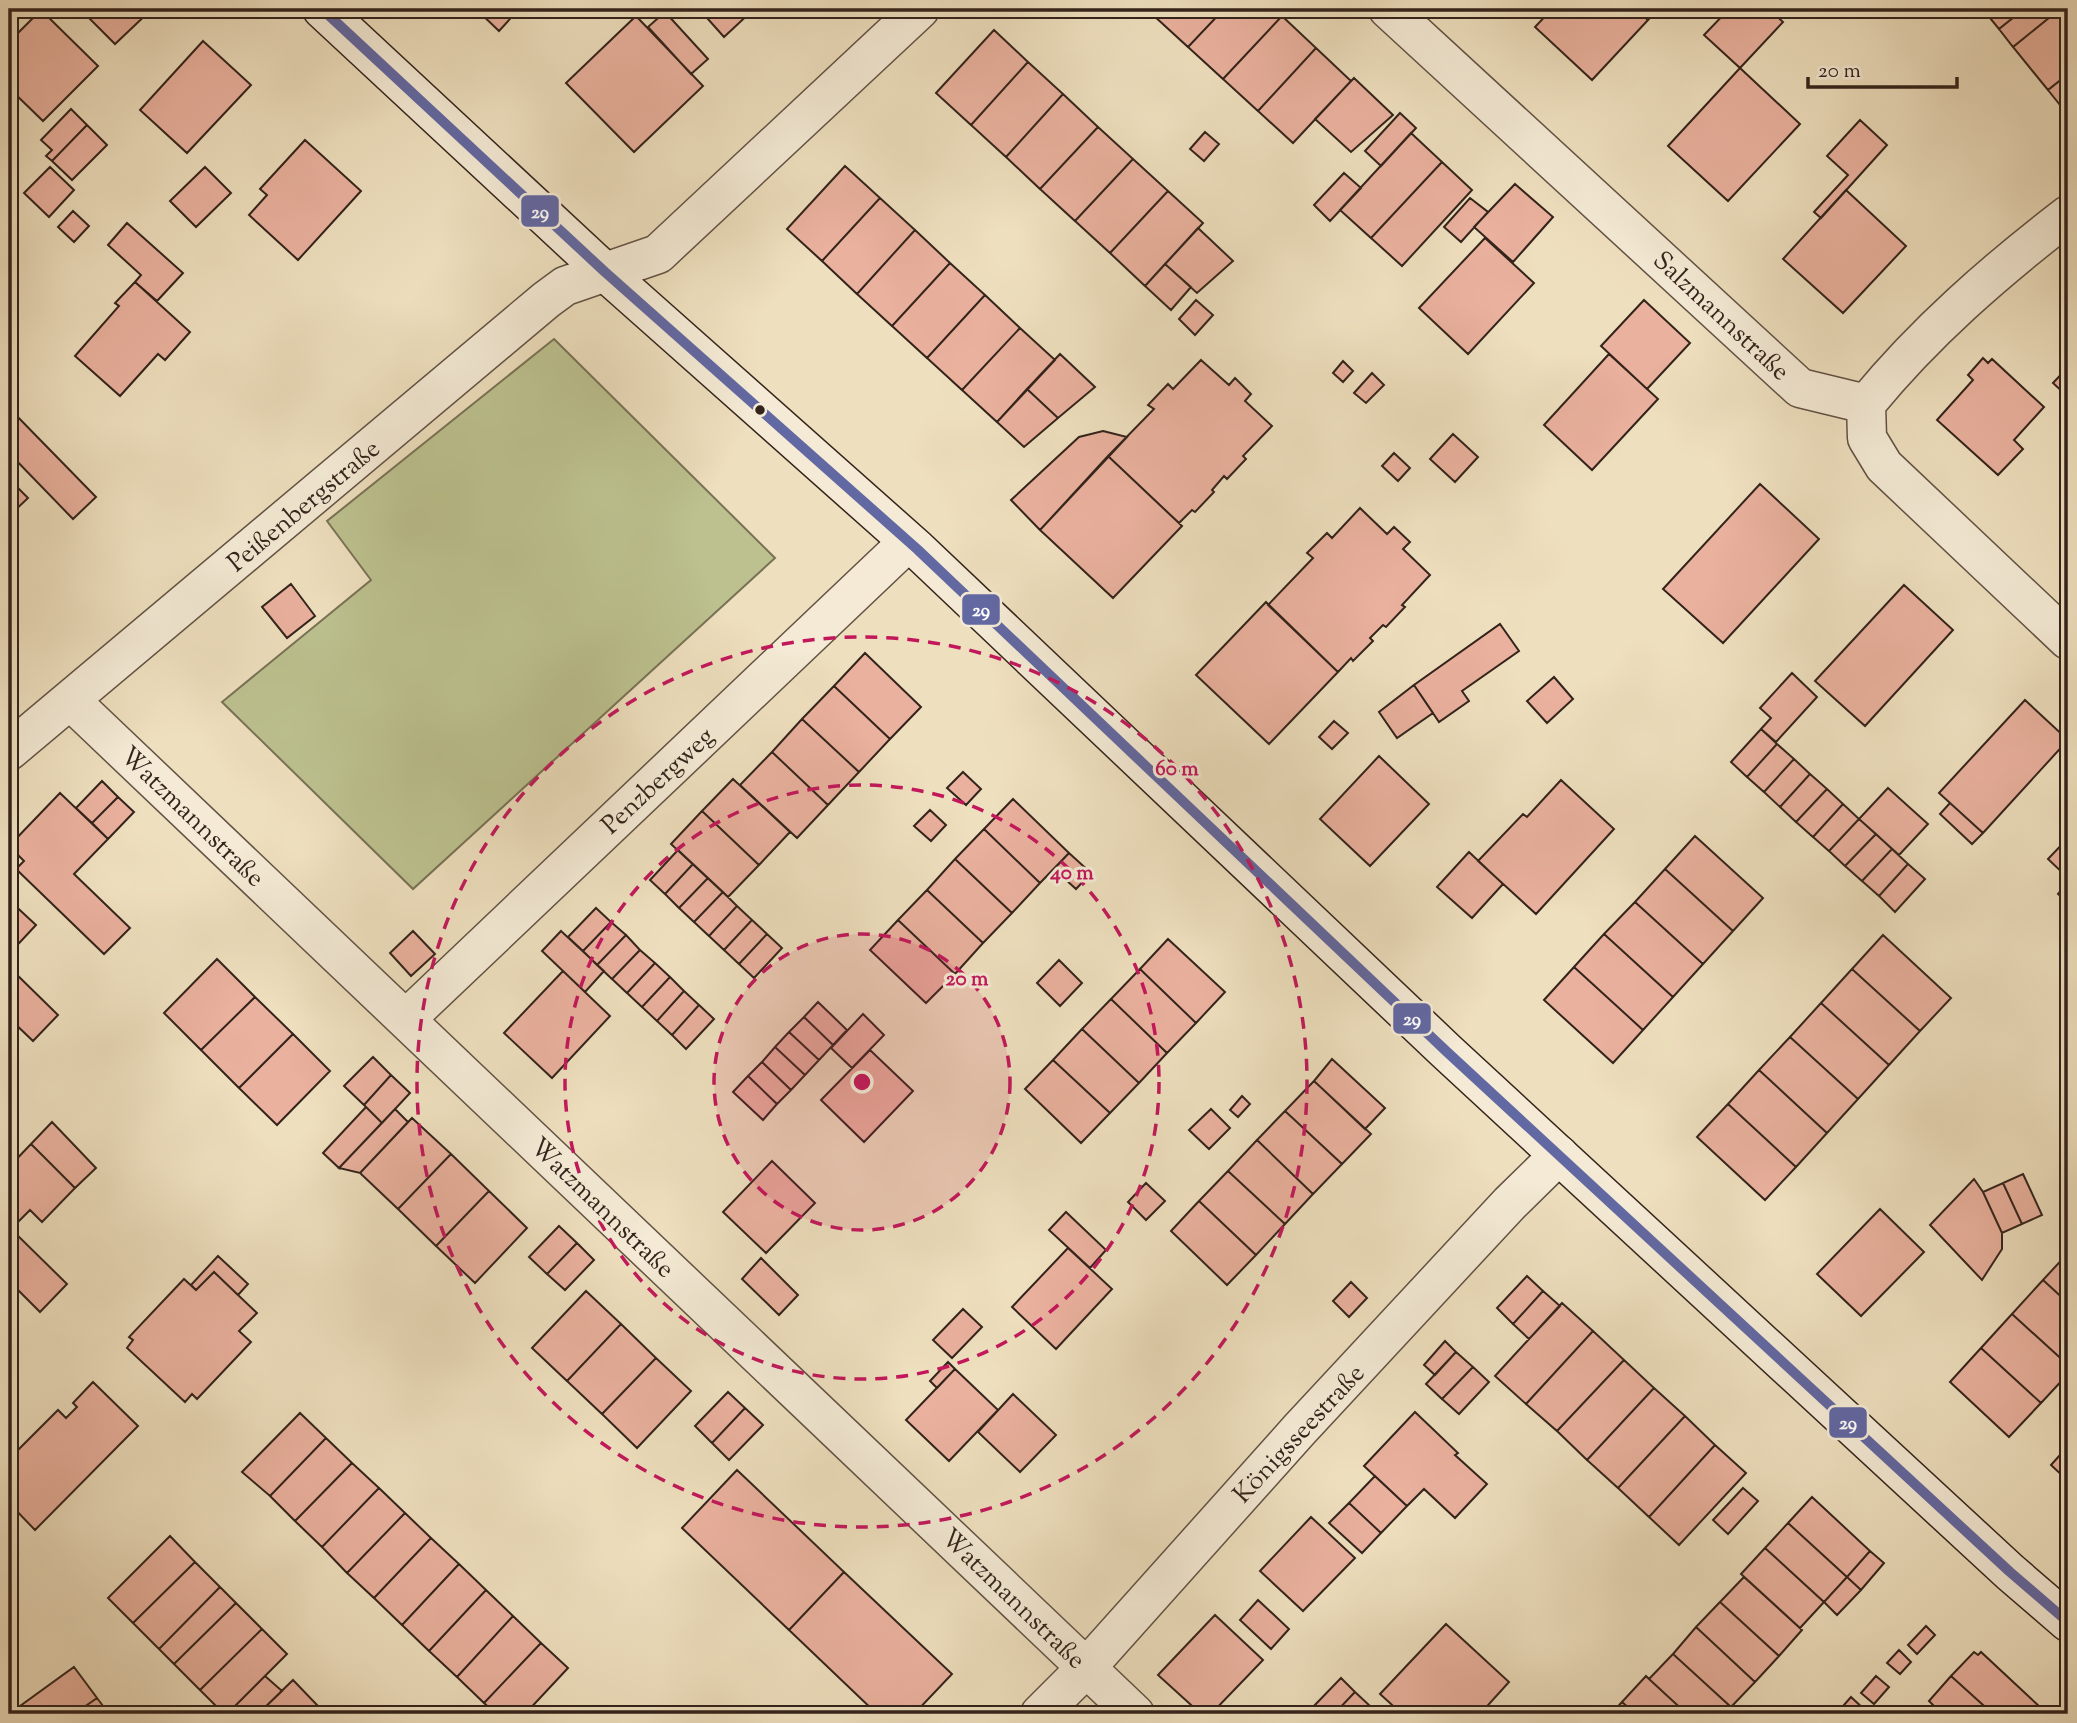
<svg xmlns="http://www.w3.org/2000/svg" width="2077" height="1723" viewBox="0 0 2077 1723" font-family="'Sorts Mill Goudy',serif">
<style>
.green{fill:#bcc18f;stroke:#787255;stroke-width:2}
.building{fill:#eab19e;stroke:#33231b;stroke-width:2}
.lines{fill:none;stroke-linecap:round;stroke-linejoin:round}
.street-casing{stroke:#625244;stroke-width:41}
.secondary-casing{stroke:#33231b;stroke-width:41}
.street{stroke:#f4ead5;stroke-width:38}
.secondary{stroke:#f4ead5;stroke-width:38}
.bus-1-casing{stroke:#f4ead5;stroke-width:16}
.bus-1{stroke:#6268a2;stroke-width:10}
.ring{fill:none;stroke:#c2185b;stroke-width:3.5;stroke-dasharray:12 9}
.bus-dot{fill:#33231b;stroke:#f4ead5;stroke-width:2.5}
.labels{text-anchor:middle;stroke-width:6;stroke-linejoin:round;paint-order:stroke}
.street-label{font-size:26px;fill:#33231b;stroke:#f4ead5}
.centre{fill:#c2185b;stroke:#f4ead5;stroke-width:3.5}
.ring-label{font-size:21px;text-anchor:middle;font-weight:bold;fill:#c2185b;stroke:#f4ead5;stroke-width:6;stroke-linejoin:round;paint-order:stroke}
.line-badge{stroke:#f4ead5;stroke-width:2.5}
.badge-label{font-size:19px;text-anchor:middle;font-weight:bold;fill:#fff}
</style>
<rect width="100%" height="100%" fill="#eedfbe"/>
<filter id="stains"><feTurbulence type="fractalNoise" baseFrequency=".00286" numOctaves="4"/><feColorMatrix values="0 0 0 0 .2 0 0 0 0 .09 0 0 0 0 .02 0 0 0 .5 -.17"/></filter>
<radialGradient id="worn" r=".72"><stop offset=".6" stop-color="#630" stop-opacity="0"/><stop offset="1" stop-color="#630" stop-opacity=".3"/></radialGradient>
<path class="green" d="M554 339 775 558 413 889 222 702 371 580 327 521Z"/>
<path class="building" d="M80 9H152L115 44Z
M476 9H519L499 31Z
M663 9H682L672 19Z
M699 9H754L724 37Z
M1159 9H1224L1188 47 1153 15Z
M1224 9H1273L1282 16 1223 79 1188 47Z
M1552 9H1636L1648 20 1592 80 1535 27Z
M1636 9H1658L1648 20Z
M1729 9H1769L1783 22 1740 68 1704 35Z
M1989 9H2024L1999 29 1985 12Z
M2024 9H2060L2013 47 1999 29Z
M2060 9H2068V74L2048 90 2013 47Z
M41 10 98 66 43 121 9 88V42Z
M665 12 708 59 691 74 648 27Z
M636 16 703 86 634 152 566 83Z
M1282 16 1316 48 1258 111 1223 79Z
M994 30 1028 62 971 125 936 93Z
M203 41 251 85 187 153 140 110Z
M1316 48 1351 81 1293 143 1258 111Z
M1028 62 1063 94 1006 157 971 125Z
M1740 68 1800 124 1728 201 1668 146Z
M2068 74V115L2048 90Z
M1354 78 1393 115 1351 152 1315 119Z
M1063 94 1098 127 1040 189 1006 157Z
M71 109 87 125 52 161 46 156 52 150 41 140Z
M1400 113 1416 128 1381 166 1365 151Z
M1860 120 1887 145 1821 218 1814 212 1848 175 1827 156Z
M87 125 107 145 72 180 52 161Z
M1098 127 1133 159 1075 221 1040 189Z
M1205 132 1219 144 1204 161 1190 149Z
M1411 133 1442 162 1371 238 1340 210Z
M305 140 361 191 298 260 249 215 267 195 260 189Z
M1133 159 1168 191 1110 253 1075 221Z
M1442 162 1472 190 1402 266 1371 238Z
M845 166 880 198 822 261 787 229Z
M50 167 74 190 49 217 24 193Z
M205 167 231 193 196 227 170 201Z
M1344 173 1361 188 1330 221 1314 205Z
M1515 184 1553 217 1513 262 1474 227Z
M1846 190 1906 246 1843 313 1783 259Z
M1168 191 1203 223 1145 286 1110 253Z
M880 198 915 230 857 294 822 261Z
M1470 198 1488 212 1461 242 1444 227Z
M73 211 89 226 74 242 58 227Z
M127 223 183 273 157 301 135 282 141 275 108 245Z
M1198 228 1233 261 1197 293 1165 264Z
M915 230 950 263 892 326 857 294Z
M1485 238 1534 283 1468 354 1419 308Z
M950 263 985 295 927 358 892 326Z
M1165 264 1191 287 1171 310 1145 286Z
M135 282 190 332 165 360 158 354 120 396 75 356 119 306 115 303Z
M985 295 1020 328 962 390 927 358Z
M1196 300 1213 315 1195 335 1179 319Z
M1644 300 1690 343 1647 389 1601 346Z
M1020 328 1055 360 997 422 962 390Z
M1060 354 1095 387 1058 418 1027 389Z
M1609 354 1658 399 1592 470 1544 425Z
M1983 358 1988 363 1992 359 2044 407 2014 440 2023 449 1998 475 1937 420 1973 380 1968 375Z
M1201 360 1229 385 1235 378 1251 394 1245 401 1272 426 1243 456 1246 459 1227 479 1224 476 1212 490 1214 492 1195 512 1192 510 1179 523 1108 456 1154 409 1148 405 1168 384 1173 389Z
M1343 361 1353 371 1343 382 1333 373Z
M2068 367V397L2053 383Z
M1372 373 1384 385 1366 403 1354 393Z
M1027 389 1058 418 1024 447 997 422Z
M9 408 96 497 73 519 9 453Z
M1103 431 1127 437 1040 530 1011 500 1079 437Z
M1453 434 1478 457 1455 482 1430 459Z
M1394 453 1410 468 1398 481 1382 466Z
M1108 456 1182 526 1113 598 1040 530Z
M9 479 28 498 9 516Z
M1760 484 1819 539 1723 643 1663 589Z
M1360 508 1387 534 1394 527 1410 542 1403 549 1430 575 1402 605 1405 607 1386 627 1383 625 1370 638 1373 641 1353 661 1351 658 1338 672 1268 605 1313 558 1307 553 1327 533 1332 538Z
M291 584 315 616 287 638 262 607Z
M1904 585 1953 630 1865 726 1815 681Z
M1266 602 1338 672 1269 744 1196 675Z
M1500 624 1519 651 1462 691 1469 701 1439 722 1414 685Z
M865 653 921 707 890 739 834 686Z
M1792 673 1817 697 1776 742 1761 729 1771 718 1760 708Z
M1554 677 1573 699 1547 723 1527 701Z
M1414 685 1433 713 1397 738 1379 712Z
M834 686 890 739 859 772 802 719Z
M2025 700 2068 740 1983 833 1939 793Z
M802 719 859 772 828 805 772 752Z
M1334 721 1348 733 1332 749 1319 737Z
M1761 729 1777 744 1747 777 1731 762Z
M1777 744 1794 759 1764 792 1747 777Z
M772 752 828 805 797 838 740 785Z
M1379 756 1429 804 1370 866 1320 819Z
M1794 759 1810 774 1780 807 1764 792Z
M963 772 981 789 966 805 947 788Z
M1810 774 1827 789 1796 822 1780 807Z
M733 779 790 832 759 865 702 811Z
M1561 780 1614 829 1536 914 1478 861 1523 814 1527 817Z
M102 781 118 797 92 823 76 808Z
M1888 788 1928 824 1899 855 1859 819Z
M1827 789 1843 804 1813 837 1796 822Z
M60 793 108 839 74 874 130 928 104 954 16 869 24 861 9 846Z
M118 797 134 812 108 839 92 823Z
M1013 799 1069 853 1040 883 984 829Z
M1950 803 1983 833 1972 844 1940 814Z
M1843 804 1859 819 1829 851 1813 837Z
M930 810 946 825 931 841 914 826Z
M702 811 759 865 728 897 671 844Z
M1859 819 1876 834 1845 866 1829 851Z
M984 829 1040 883 1012 913 955 859Z
M1876 834 1892 849 1862 881 1845 866Z
M1695 836 1763 898 1733 931 1665 869Z
M2068 838V878L2048 859Z
M1892 849 1908 864 1879 896 1862 881Z
M678 850 693 864 665 894 650 880Z
M1469 852 1503 884 1472 918 1437 887Z
M1069 853 1091 873 1076 889 1054 869Z
M955 859 1012 913 983 943 927 890Z
M693 864 708 878 679 908 665 894Z
M1908 864 1925 879 1895 912 1879 896Z
M1665 869 1733 931 1703 964 1635 902Z
M708 878 723 892 694 922 679 908Z
M2068 882V903L2058 894Z
M927 890 983 943 955 974 898 920Z
M723 892 737 906 709 936 694 922Z
M9 900 36 925 9 954Z
M1635 902 1703 964 1673 997 1604 934Z
M737 906 752 920 724 950 709 936Z
M596 908 611 922 583 951 568 937Z
M752 920 767 934 739 964 724 950Z
M898 920 955 974 926 1003 870 950Z
M611 922 626 935 597 965 583 951Z
M413 931 435 954 411 976 390 953Z
M561 931 604 971 585 992 542 951Z
M767 934 782 948 754 978 739 964Z
M1604 934 1673 997 1643 1030 1574 967Z
M626 935 640 950 612 979 597 965Z
M1883 935 1951 998 1920 1031 1852 969Z
M1168 939 1225 992 1196 1023 1140 969Z
M640 950 655 963 627 993 612 979Z
M217 959 255 997 201 1050 164 1013Z
M1059 960 1082 983 1060 1006 1037 983Z
M655 963 670 977 642 1007 627 993Z
M9 967 58 1015 33 1041 9 1018Z
M1574 967 1643 1030 1613 1063 1544 1000Z
M1140 969 1196 1023 1167 1053 1111 999Z
M1852 969 1920 1031 1889 1065 1821 1003Z
M563 971 610 1016 552 1078 504 1033Z
M670 977 684 991 657 1021 642 1007Z
M684 991 699 1005 672 1035 657 1021Z
M255 997 293 1034 239 1088 201 1050Z
M1111 999 1167 1053 1139 1083 1082 1029Z
M818 1002 847 1030 833 1045 804 1017Z
M1821 1003 1889 1065 1858 1099 1790 1037Z
M699 1005 714 1019 686 1049 672 1035Z
M863 1014 884 1035 852 1068 831 1048Z
M804 1017 833 1045 819 1060 789 1032Z
M1082 1029 1139 1083 1110 1113 1053 1060Z
M789 1032 819 1060 805 1075 775 1047Z
M293 1034 330 1071 277 1125 239 1088Z
M1790 1037 1858 1099 1827 1133 1759 1070Z
M775 1047 805 1075 791 1090 762 1062Z
M870 1050 913 1091 864 1142 821 1100Z
M373 1057 391 1075 364 1105 344 1086Z
M1332 1059 1385 1108 1365 1129 1314 1081Z
M1053 1060 1110 1113 1081 1143 1025 1089Z
M762 1062 791 1090 777 1104 748 1076Z
M1759 1070 1827 1133 1796 1167 1728 1104Z
M391 1075 410 1093 382 1123 364 1105Z
M748 1076 777 1104 763 1120 733 1092Z
M1314 1081 1371 1134 1342 1164 1285 1111Z
M1242 1096 1250 1104 1238 1117 1230 1110Z
M1728 1104 1796 1167 1765 1200 1697 1137Z
M366 1107 382 1123 339 1168 323 1153Z
M395 1109 408 1122 360 1173 339 1168Z
M1211 1109 1230 1128 1209 1149 1189 1130Z
M1285 1111 1342 1164 1313 1194 1257 1140Z
M412 1118 451 1154 398 1209 360 1173Z
M52 1122 96 1168 75 1188 31 1144Z
M1257 1140 1313 1194 1285 1224 1228 1171Z
M31 1144 75 1188 42 1222 30 1210 11 1229 67 1284 40 1312 9 1281V1167Z
M451 1154 489 1191 436 1246 398 1209Z
M772 1161 815 1203 766 1253 723 1212Z
M1228 1171 1285 1224 1256 1255 1199 1201Z
M2023 1174 2042 1215 2022 1224 2003 1183Z
M1974 1179 1983 1192 2002 1233V1249L1982 1280 1930 1225Z
M1146 1183 1165 1201 1146 1220 1128 1202Z
M2003 1183 2022 1224 2002 1233 1983 1192Z
M489 1191 527 1228 475 1283 436 1246Z
M1199 1201 1256 1255 1227 1285 1171 1231Z
M1880 1209 1924 1252 1861 1316 1817 1274Z
M1066 1212 1106 1250 1090 1268 1049 1230Z
M559 1226 577 1243 547 1274 529 1257Z
M577 1243 594 1260 565 1290 547 1274Z
M1068 1248 1112 1289 1056 1349 1012 1307Z
M2068 1253V1303L2043 1280Z
M218 1256 248 1284 238 1295 214 1272 196 1290 191 1285Z
M761 1258 798 1295 779 1315 742 1279Z
M214 1272 257 1313 239 1331 251 1342 197 1399 192 1394 185 1402 127 1348 133 1340 129 1337 184 1279 196 1290Z
M1527 1276 1543 1291 1513 1324 1497 1308Z
M2043 1280 2068 1303V1365L2012 1314Z
M1351 1282 1367 1298 1349 1317 1333 1301Z
M586 1291 621 1324 567 1381 532 1348Z
M1543 1291 1560 1306 1529 1339 1513 1324Z
M1562 1303 1593 1331 1526 1404 1495 1376Z
M963 1309 982 1327 952 1358 933 1340Z
M2012 1314 2068 1365V1374L2041 1403 1981 1348Z
M621 1324 656 1358 602 1414 567 1381Z
M1593 1331 1624 1360 1557 1431 1526 1404Z
M1445 1341 1456 1352 1435 1375 1424 1365Z
M1981 1348 2041 1403 2009 1437 1950 1382Z
M1456 1352 1473 1367 1442 1399 1426 1384Z
M656 1358 691 1391 637 1448 602 1414Z
M1624 1360 1654 1388 1587 1460 1557 1431Z
M948 1362 955 1369 937 1388 930 1381Z
M1473 1367 1489 1382 1459 1414 1442 1399Z
M955 1369 998 1410 949 1461 906 1420Z
M93 1382 138 1426 35 1530 9 1503V1459L58 1410 66 1418 77 1407 73 1403Z
M1654 1388 1685 1416 1618 1488 1587 1460Z
M728 1392 745 1408 712 1443 695 1426Z
M1013 1394 1056 1435 1020 1472 978 1432Z
M745 1408 763 1425 729 1460 712 1443Z
M1415 1412 1458 1453 1455 1455 1487 1484 1455 1518 1424 1489 1407 1506 1364 1466Z
M300 1413 326 1438 270 1496 242 1472Z
M1685 1416 1715 1445 1649 1517 1618 1488Z
M326 1438 352 1463 295 1521 270 1496Z
M1715 1445 1746 1473 1679 1545 1649 1517Z
M2068 1446V1481L2051 1465Z
M352 1463 379 1488 322 1547 295 1521Z
M737 1470 844 1572 789 1630 682 1528Z
M1375 1476 1407 1506 1381 1533 1349 1503Z
M379 1488 405 1513 347 1573 322 1547Z
M1743 1488 1758 1501 1728 1534 1713 1520Z
M1812 1497 1870 1551 1847 1577 1788 1523Z
M1349 1503 1381 1533 1362 1553 1329 1523Z
M405 1513 431 1538 374 1598 347 1573Z
M1311 1517 1355 1558 1303 1611 1260 1571Z
M1788 1523 1847 1577 1824 1602 1765 1548Z
M170 1536 195 1562 133 1623 108 1598Z
M431 1538 459 1564 402 1625 374 1598Z
M9 1544 18 1553 9 1562Z
M1765 1548 1824 1602 1800 1628 1741 1574Z
M1870 1551 1884 1563 1861 1590 1847 1577Z
M195 1562 220 1587 159 1649 133 1623Z
M459 1564 486 1590 429 1651 402 1625Z
M844 1572 952 1674 914 1714H877L789 1630Z
M1744 1577 1802 1630 1779 1656 1720 1602Z
M1847 1577 1861 1590 1837 1615 1824 1602Z
M220 1587 236 1603 174 1664 159 1649Z
M486 1590 513 1616 457 1677 429 1651Z
M1258 1600 1289 1629 1271 1649 1240 1620Z
M1720 1602 1779 1656 1755 1682 1696 1627Z
M236 1603 262 1629 200 1690 174 1664Z
M1215 1615 1263 1660 1211 1714H1201L1158 1675Z
M513 1616 541 1643 484 1703 457 1677Z
M1446 1624 1509 1682 1480 1714H1402L1380 1694Z
M1926 1626 1935 1635 1917 1654 1908 1645Z
M1696 1627 1755 1682 1731 1707 1673 1654Z
M262 1629 287 1654 227 1714H224L200 1690Z
M541 1643 568 1668 525 1714H496L484 1703Z
M1899 1650 1911 1662 1900 1674 1887 1663Z
M1974 1652 1978 1655 1981 1652 2040 1707 2033 1714H1993L1951 1676Z
M1673 1654 1731 1707 1725 1714H1687L1649 1679Z
M74 1667 97 1698 74 1714H9Z
M265 1676 282 1691 258 1714H227Z
M1646 1676 1649 1679 1687 1714H1636L1622 1702Z
M1876 1676 1889 1687 1874 1704 1861 1693Z
M1951 1676 1993 1714H1924L1933 1705 1929 1701Z
M1341 1678 1355 1692 1334 1714H1314L1310 1710Z
M293 1680 318 1706 310 1714H258Z
M1355 1692 1370 1706 1362 1714H1334Z
M1851 1697 1866 1711 1864 1714H1836Z
M97 1698 109 1714H74Z
M1622 1702 1636 1714H1611Z"/>
<g class="lines">
<defs>
<path id="street" d="M1388 9 1800 388 1866 404 1867 438 1884 466 2068 640
M1866 404C1925 332 1994 272 2068 215
M71 701 1135 1714
M9 751 546 300 565 286 658 254 920 9
M406 1019 908 542
M1040 1714 1086 1668 1299 1430 1510 1203 1559 1155"/>
<path id="secondary" d="M322 9 605 272 917 549 1446 1051 2010 1572 2068 1622"/>
</defs>
<use href="#street" class="street-casing"/>
<use href="#secondary" class="secondary-casing"/>
<use href="#street" class="street"/>
<use href="#secondary" class="secondary"/>
<defs>
<path id="bus-1" d="M322 9 605 272 917 549 1446 1051 2010 1572 2068 1622"/>
</defs>
<use href="#bus-1" class="bus-1-casing"/>
<use href="#bus-1" class="bus-1"/>
</g>
<circle cx="862" cy="1082" r="148" fill="#c2185b" fill-opacity=".12"/>
<g class="ring">
<circle cx="862" cy="1082" r="148"/>
<circle cx="862" cy="1082" r="297"/>
<circle cx="862" cy="1082" r="445"/>
</g>
<circle class="bus-dot" cx="760" cy="410" r="6"/>
<g class="labels">
<g class="street-label">
<text transform="translate(1722 315) rotate(43)" y="9">Salzmannstraße</text>
<text transform="translate(303 505) rotate(-40)" y="9">Peißenbergstraße</text>
<text transform="translate(657 780) rotate(-43)" y="9">Penzbergweg</text>
<text transform="translate(193 816) rotate(44)" y="9">Watzmannstraße</text>
<text transform="translate(603 1207) rotate(44)" y="9">Watzmannstraße</text>
<text transform="translate(1298 1433) rotate(-47)" y="9">Königsseestraße</text>
<text transform="translate(1014 1598) rotate(44)" y="9">Watzmannstraße</text>
</g>
</g>
<circle cx="862" cy="1082" r="10" class="centre"/>
<g class="ring-label">
<text x="1177" y="775">60 m</text>
<text x="1072" y="879">40 m</text>
<text x="967" y="985">20 m</text>
</g>
<g class="line-badge">
<rect x="520" y="194" width="40" height="34" rx="7" fill="#6268a2"/>
<rect x="961" y="593" width="40" height="33" rx="7" fill="#6268a2"/>
<rect x="1392" y="1002" width="40" height="33" rx="7" fill="#6268a2"/>
<rect x="1828" y="1406" width="40" height="33" rx="7" fill="#6268a2"/>
</g>
<g class="badge-label">
<text x="540" y="218">29</text>
<text x="981" y="616">29</text>
<text x="1412" y="1025">29</text>
<text x="1848" y="1429">29</text>
</g>
<rect width="2077" height="1723" fill="none" stroke="#eedfbe" stroke-width="35"/>
<rect x="10" y="10" width="2056" height="1702" fill="none" stroke="#33231b" stroke-width="3.5"/>
<rect x="18" y="18" width="2042" height="1688" fill="none" stroke="#33231b" stroke-width="2"/>
<path d="M1808 77v10h149v-10" fill="none" stroke="#33231b" stroke-width="3.5"/>
<text x="1818" y="77" font-size="21" fill="#33231b" stroke="#f4ead5" stroke-width="5" paint-order="stroke">20 m</text>
<rect width="100%" height="100%" filter="url(#stains)"/>
<rect width="100%" height="100%" fill="url(#worn)"/>
</svg>
